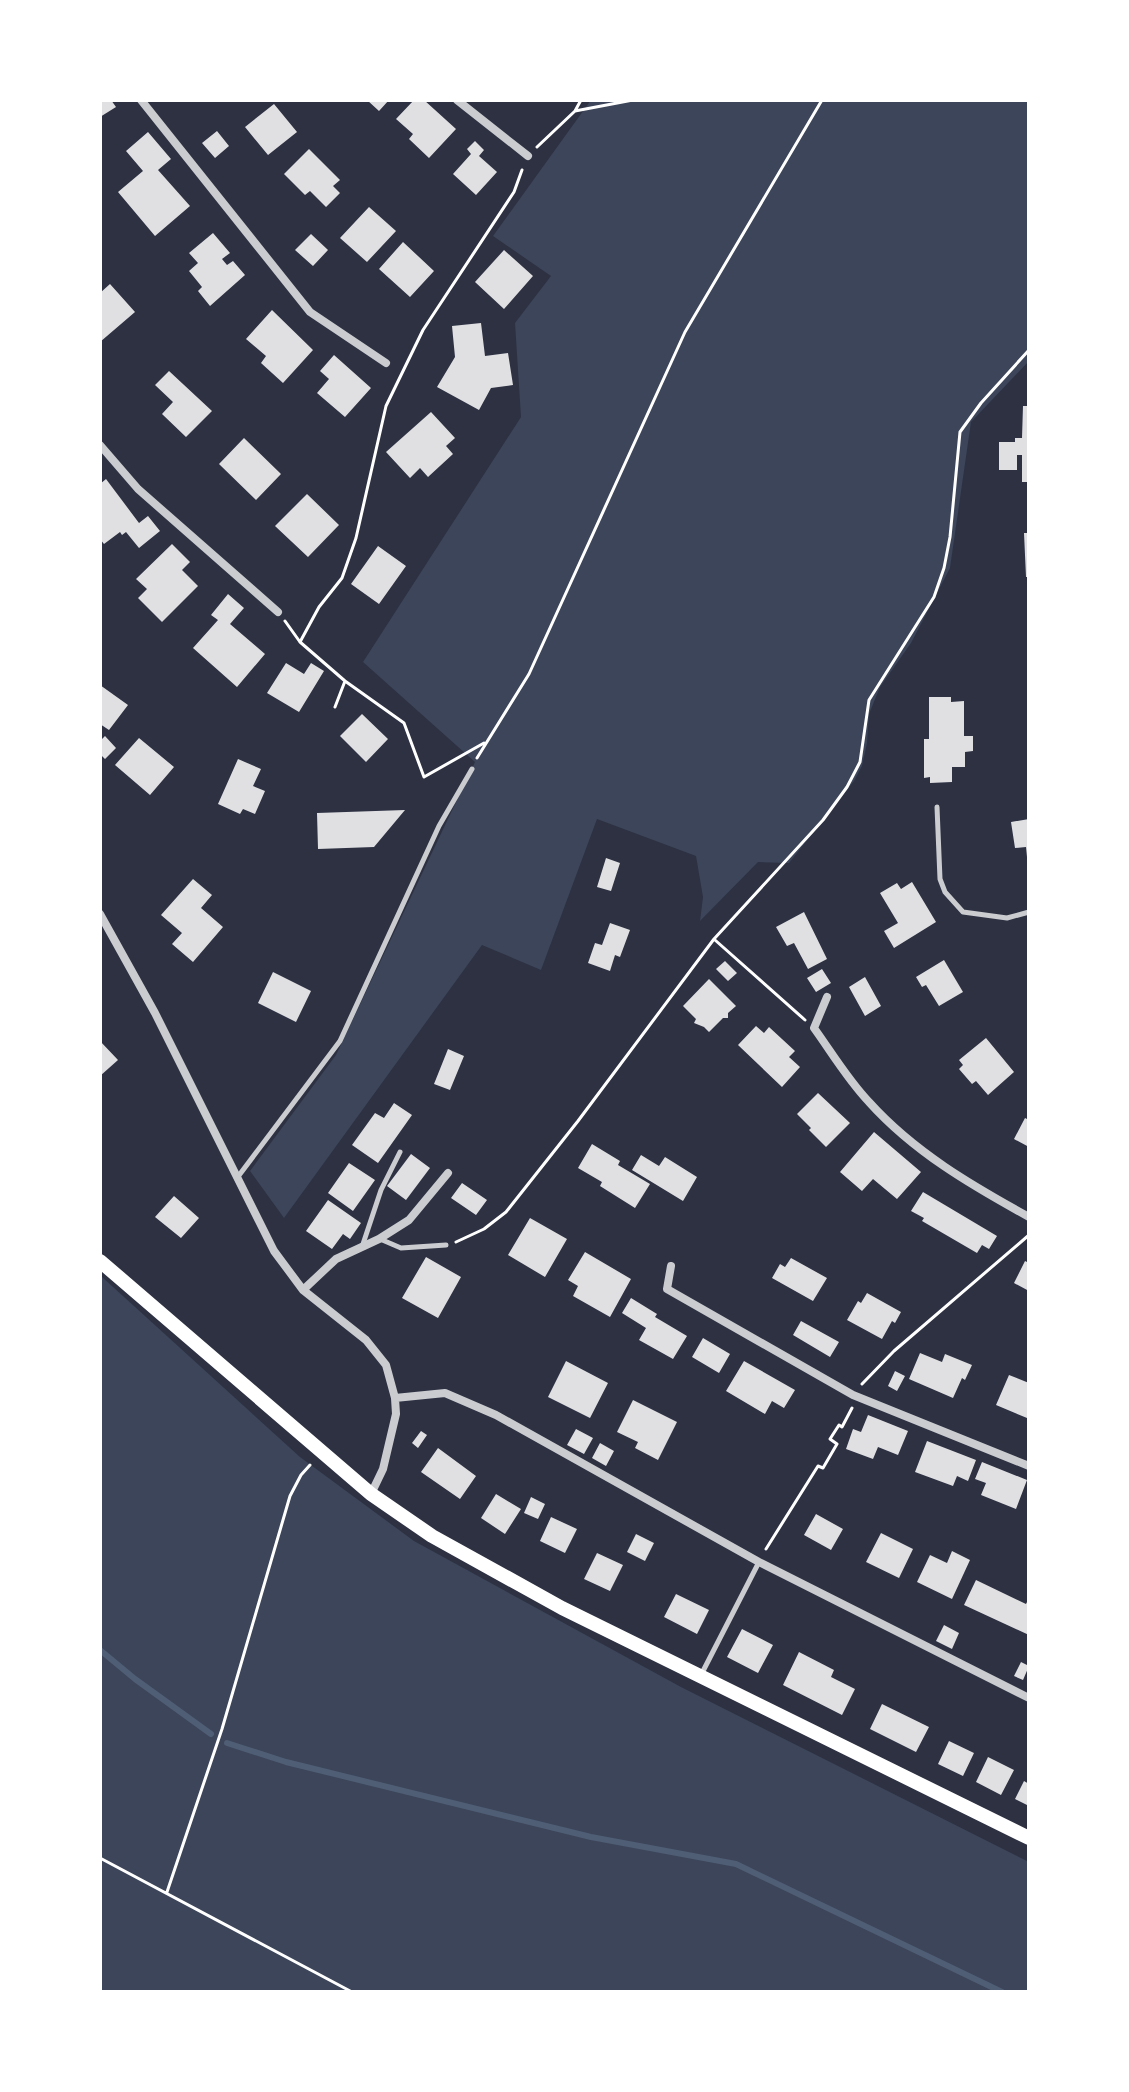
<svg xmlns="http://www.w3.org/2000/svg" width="1129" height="2092" viewBox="0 0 1129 2092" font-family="Lato,sans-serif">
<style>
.green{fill:#3c4559}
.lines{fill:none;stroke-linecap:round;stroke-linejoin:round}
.stream{stroke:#4f5d75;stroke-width:6}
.building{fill:#e0e0e3}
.path{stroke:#fff;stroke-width:3}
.service{stroke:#caccd0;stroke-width:5}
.minor{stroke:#caccd0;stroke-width:8}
.secondary{stroke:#fff;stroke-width:14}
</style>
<rect width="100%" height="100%" fill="#2d3142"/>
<path class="green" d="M591 100H1029V361L971 422 950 568 911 643 880 687 869 714 867 743 862 766 854 781 789 863 758 862 700 921 703 897 696 856 597 819 541 970 482 945 284 1218 250 1171 336 1055 475 762 363 662 521 417 515 323 551 276 493 236Z
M101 1276 300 1457 414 1541 681 1687 1029 1862V1992H100Z"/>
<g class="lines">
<path class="stream" d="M100 1650 135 1679 211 1734
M227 1743 286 1762 591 1837 736 1864 1002 1992"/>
</g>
<path class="building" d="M100 100H111L116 107 100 117Z
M367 100H389L379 111Z
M414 100H424L456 129 429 158 409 139 413 134 396 119Z
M274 104 297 132 268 155 245 127Z
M217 131 229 146 215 158 202 143Z
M148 132 171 159 158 170 190 206 155 236 118 192 143 171 126 151Z
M475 141 484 150 479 156 497 172 476 195 453 174 471 154 467 149Z
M309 149 340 180 333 186 340 193 326 207 310 191 305 195 284 174Z
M369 207 396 231 367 262 340 238Z
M213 233 230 253 222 259 227 265 233 261 245 275 210 306 198 291 202 287 189 271 198 263 189 253Z
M311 234 328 250 313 266 295 250Z
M403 242 434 271 410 297 379 269Z
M504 250 533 276 504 309 475 282Z
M110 284 135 312 100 342V293Z
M272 310 313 350 283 383 261 363 266 356 246 339Z
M481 323 485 356 508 353 513 385 491 388 479 410 437 387 455 357 452 326Z
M334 355 371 388 345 417 317 393 329 379 320 371Z
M169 371 212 411 186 437 162 414 173 402 155 385Z
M1023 406H1029V482H1022V455H1017V470H999V442H1015V438H1022Z
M431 412 455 438 446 446 453 454 428 477 420 468 410 478 386 452Z
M244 438 281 474 256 500 219 464Z
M106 479 139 523 148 516 160 531 139 548 126 532 122 535 120 532 104 544 100 539V484Z
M307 494 339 525 308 557 275 526Z
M1024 533H1029V577H1026Z
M172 544 190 562 182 570 198 586 162 622 138 598 147 589 136 579Z
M378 546 406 566 379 604 351 584Z
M228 594 244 608 230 624 265 654 237 687 193 648 218 620 211 615Z
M286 663 304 674 311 663 324 671 299 712 267 693Z
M100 685 128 705 109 730 100 724Z
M929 697H951V702L964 701V736H973V751L965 752V767H952V782L930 783V777L924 778V739H929Z
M362 714 388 739 366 762 340 736Z
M105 736 116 748 105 759 100 754V741Z
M139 738 174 767 150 795 115 765Z
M238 759 261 769 253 786 265 791 255 814 243 809 240 814 218 804Z
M405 810 374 847 318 849 317 813Z
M1029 819V857H1027L1026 847 1015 848 1011 822Z
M606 858 620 863 611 891 597 887Z
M193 879 212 895 201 908 223 927 193 962 172 944 182 933 161 915Z
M912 882 936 922 894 948 884 931 898 923 880 893 897 883 901 889Z
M804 912 827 959 808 969 794 943 787 946 776 927Z
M610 923 630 930 620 957 615 955 610 971 588 963 595 943 602 945Z
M944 960 963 992 939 1006 926 985 922 987 916 977Z
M725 961 737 973 728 981 716 969Z
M822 969 831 983 816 992 807 978Z
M273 972 311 991 296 1022 258 1003Z
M865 977 881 1006 865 1016 849 987Z
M709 979 736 1006 728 1013V1018H723L709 1032 704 1027 694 1023 696 1019 683 1006Z
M756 1026 764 1033 769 1027 795 1051 789 1057 800 1067 782 1087 738 1045Z
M986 1038 1014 1072 988 1095 976 1081 972 1084 959 1069 963 1065 959 1060Z
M100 1041 118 1060 100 1076Z
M448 1049 464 1056 450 1090 434 1084Z
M818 1093 850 1123 826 1147 809 1130 811 1128 797 1114Z
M394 1103 412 1115 378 1163 352 1145 375 1113 384 1118Z
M1025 1118 1029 1120V1147L1014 1139Z
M874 1132 921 1172 897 1199 873 1179 862 1191 840 1172Z
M592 1144 620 1161 618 1165 650 1184 635 1208 600 1186 602 1182 578 1168Z
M411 1154 430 1168 406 1200 387 1186Z
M641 1155 659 1166 665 1157 697 1177 683 1201 632 1170Z
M349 1163 375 1180 353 1211 328 1193Z
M462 1183 487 1200 476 1215 451 1198Z
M923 1192 997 1236 989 1249 982 1245 977 1253 922 1221 924 1218 911 1211Z
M174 1196 199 1218 181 1238 155 1217Z
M328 1200 361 1223 350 1239 343 1234 332 1249 306 1231Z
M530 1218 567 1239 545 1277 508 1255Z
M585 1252 631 1279 610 1317 573 1296 578 1286 568 1280Z
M426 1257 461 1277 438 1318 402 1298Z
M791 1258 827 1278 813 1301 772 1278 780 1264 785 1267Z
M1025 1261 1029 1263V1291L1014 1283Z
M867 1293 901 1312 895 1323 892 1321 882 1339 847 1320 858 1301 861 1303Z
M631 1298 657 1314 655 1317 687 1336 673 1359 639 1340 646 1328 622 1313Z
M801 1321 839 1342 830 1357 793 1335Z
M703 1338 730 1354 719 1373 692 1357Z
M920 1353 942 1362 945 1354 972 1365 965 1380 962 1378 953 1398 909 1379Z
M566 1361 608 1383 590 1418 548 1397Z
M744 1361 795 1390 784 1408 772 1401 765 1414 726 1391Z
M895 1371 905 1376 897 1391 888 1386Z
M1009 1375 1029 1383 1027 1418 996 1405Z
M633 1400 677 1422 658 1460 635 1448 638 1442 617 1432Z
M868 1415 908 1431 898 1455 878 1447 873 1459 846 1449 853 1429 861 1432Z
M576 1429 593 1438 584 1454 567 1445Z
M421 1431 427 1435 418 1448 412 1443Z
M927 1441 976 1460 968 1481 957 1476 953 1486 915 1472Z
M600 1443 614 1451 606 1466 592 1458Z
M438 1448 476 1476 460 1499 421 1472Z
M982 1462 1027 1480 1016 1509 981 1495 986 1483 975 1479Z
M496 1494 521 1509 505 1534 481 1518Z
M531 1497 545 1504 538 1519 524 1513Z
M816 1514 843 1529 831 1550 804 1535Z
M551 1517 577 1529 565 1553 540 1541Z
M881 1533 913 1549 899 1578 866 1562Z
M636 1534 654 1543 645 1561 627 1552Z
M952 1551 970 1560 952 1599 917 1582 930 1555 947 1563Z
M597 1553 623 1565 610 1591 584 1579Z
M976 1580 1026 1604 1029 1598V1635L964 1605Z
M676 1594 709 1610 697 1634 664 1617Z
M944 1625 959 1633 952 1649 936 1641Z
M742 1629 773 1645 758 1673 727 1657Z
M799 1652 834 1670 831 1677 855 1689 842 1715 783 1685Z
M1021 1662 1029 1666 1023 1680 1014 1676Z
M882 1704 929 1727 916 1752 870 1729Z
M949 1741 974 1753 963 1776 938 1764Z
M988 1757 1014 1770 1001 1795 976 1782Z
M1024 1781 1029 1784V1806L1015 1799Z"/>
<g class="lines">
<path class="path" d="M575 111 633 100
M537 147 575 111 581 100
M285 621 300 642 345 681 404 723 424 777 484 743
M300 642 319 607 342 578 356 538 386 406 423 330 514 192 522 170
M335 707 345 681
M477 758 529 674 685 332 822 100
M715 940 805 1020
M456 1242 484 1229 506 1212 578 1121 714 939 823 820 847 787 860 762 869 700 934 597 944 568 950 537 960 432 981 403 1029 350
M862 1384 894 1351 1029 1235
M766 1549 818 1466 823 1468 837 1444 830 1439 839 1425 842 1427 852 1408
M100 1858 352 1992
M167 1892 222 1729 290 1496 301 1475 310 1465"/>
<path class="service" d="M937 807 940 879 945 892 963 912 1007 918 1029 912
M237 1178 340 1041 439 826 472 769
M380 1239 401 1248 446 1245
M362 1247 381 1190 400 1152
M701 1675 759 1562"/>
<path class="minor" d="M141 100 310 312 386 363
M457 100 528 156
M100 445 138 489 278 612
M100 914 155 1013 274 1251 303 1290 366 1340 386 1365 395 1398 396 1414 383 1469 371 1494
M827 997 814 1028C832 1053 848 1080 869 1102 914 1152 971 1185 1029 1217
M671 1266 667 1289 853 1395 1029 1466
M303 1290 336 1259 379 1239 409 1220 448 1173
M395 1398 445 1393 496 1415 759 1562 1029 1698"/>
<path class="secondary" d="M100 1261 371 1494 432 1536 562 1608 1029 1838"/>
</g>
<rect width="1129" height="2092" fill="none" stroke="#ffffff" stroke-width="204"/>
</svg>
